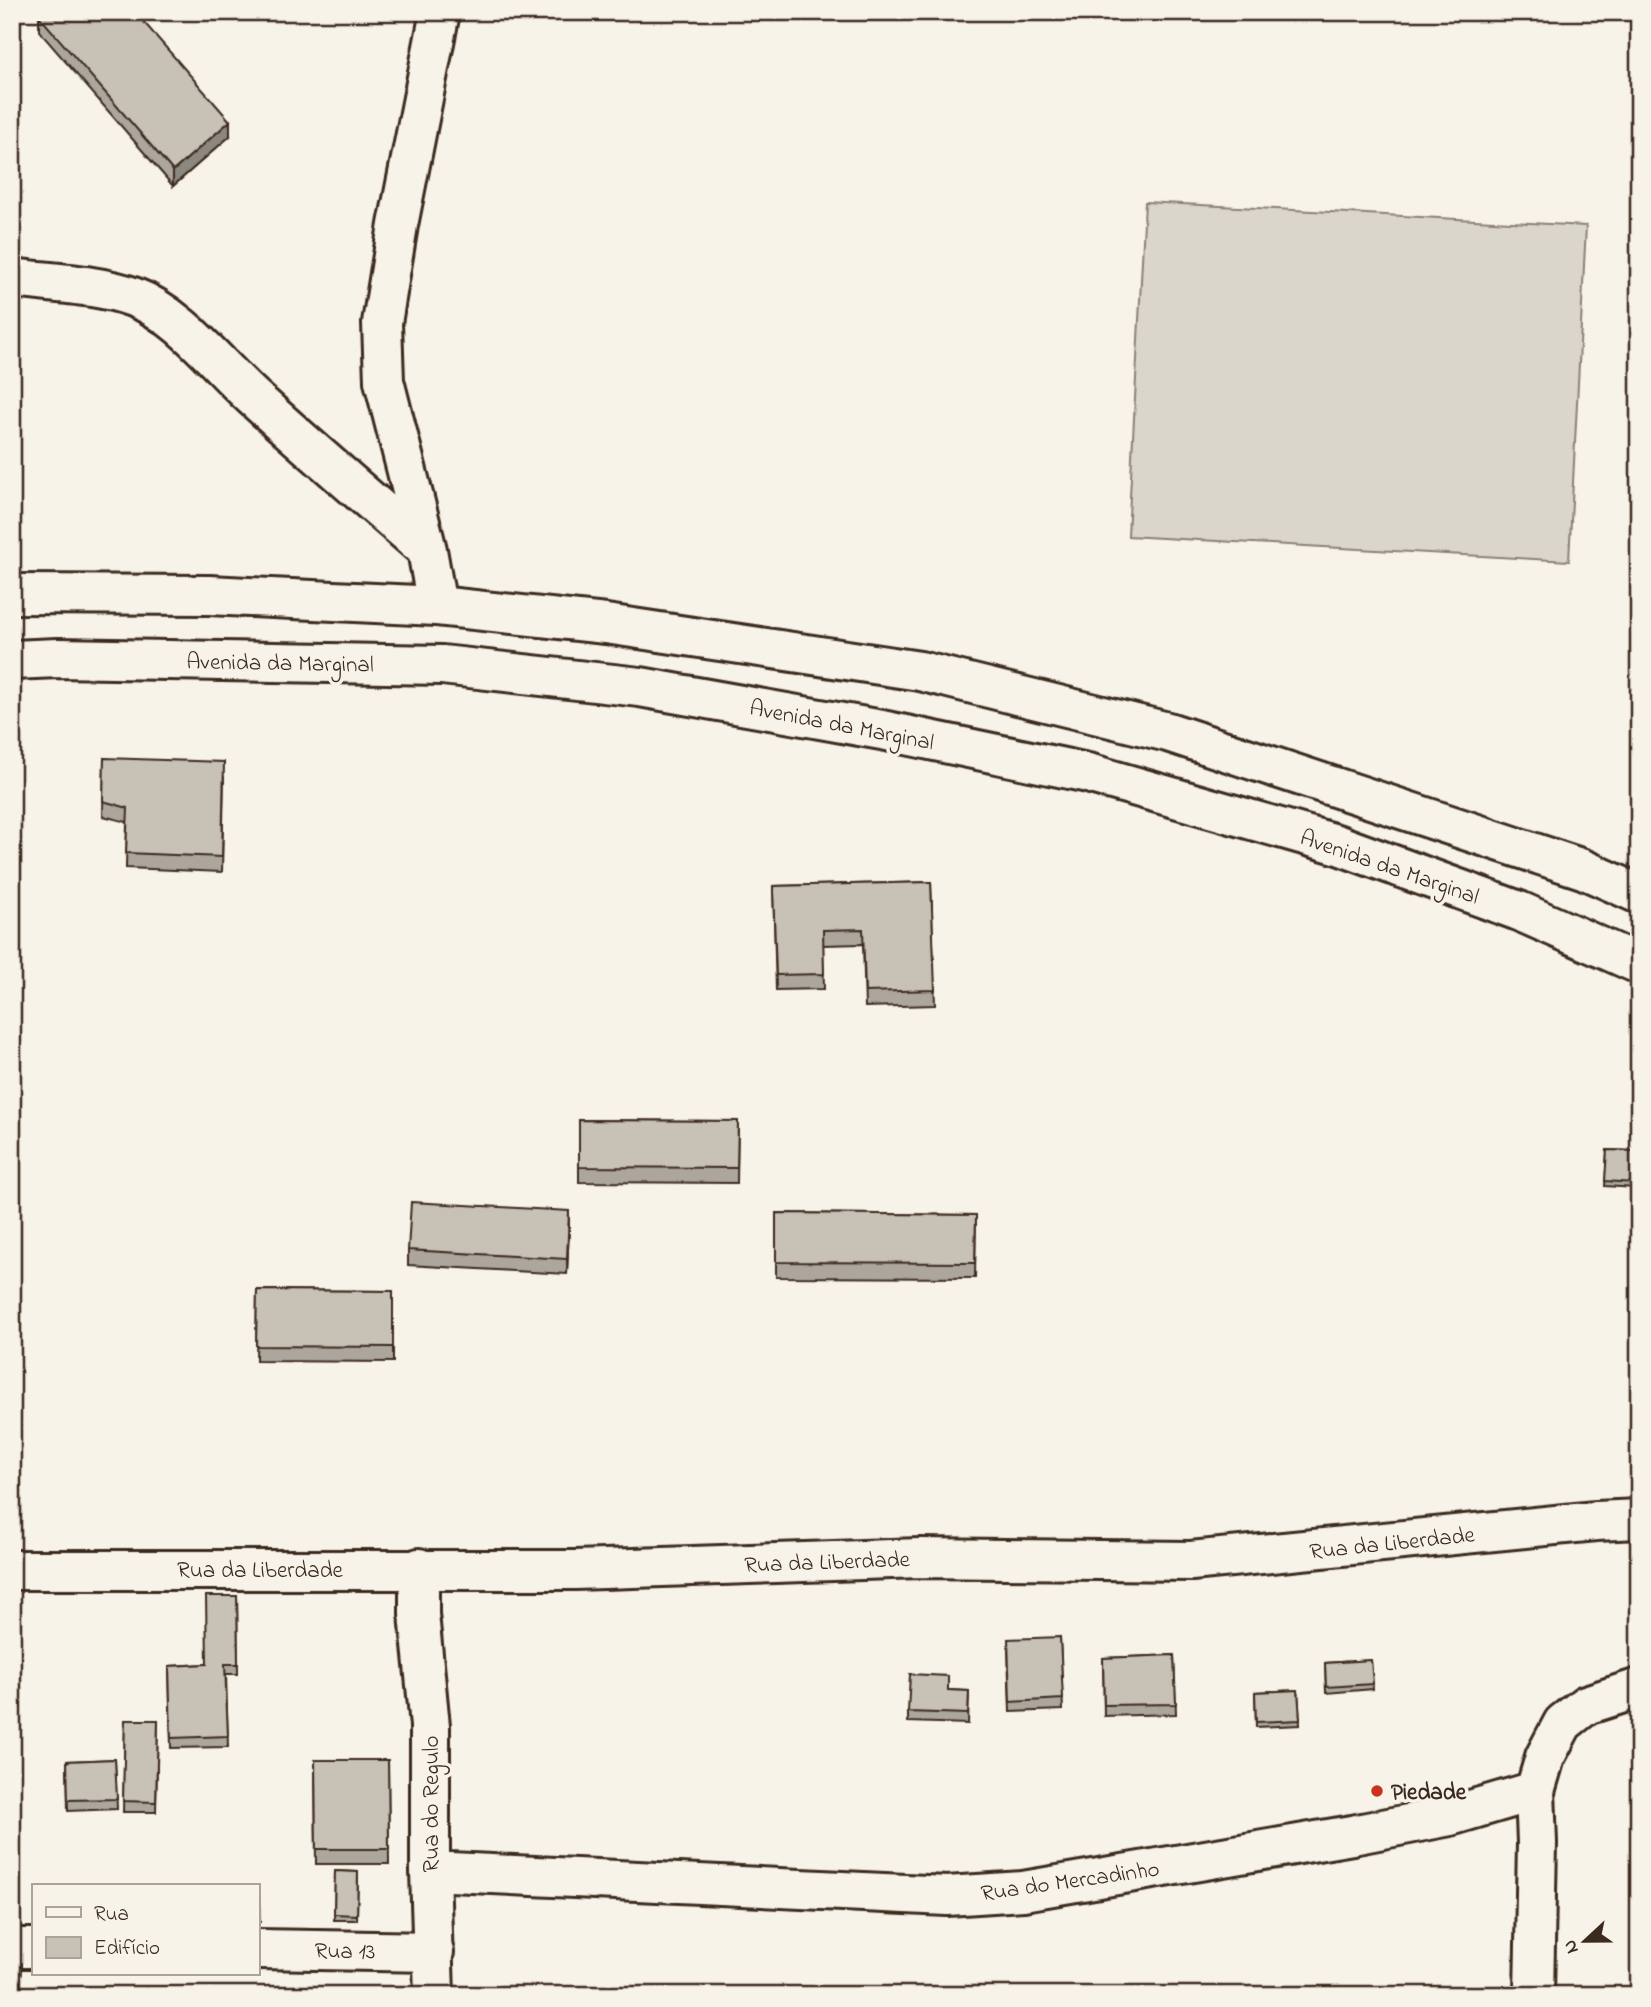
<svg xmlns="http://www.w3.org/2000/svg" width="1651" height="2007" viewBox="0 0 1651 2007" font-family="'Indie Flower',sans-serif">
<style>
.garden{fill:#dbd6cb;stroke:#8b8074;stroke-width:2}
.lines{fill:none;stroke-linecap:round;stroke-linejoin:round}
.minor-casing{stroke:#3b2a1e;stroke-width:44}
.major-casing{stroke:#3b2a1e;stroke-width:44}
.minor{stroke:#f7f3e8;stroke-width:38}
.major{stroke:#f7f3e8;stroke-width:38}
.wall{fill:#aca69d;stroke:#3b2a1e;stroke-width:2}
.shaded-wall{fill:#8c877f;stroke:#3b2a1e;stroke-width:2}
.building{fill:#c8c1b6;stroke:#3b2a1e;stroke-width:2}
.poi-dot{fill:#c8321e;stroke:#f7f3e8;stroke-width:2.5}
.labels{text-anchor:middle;stroke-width:7;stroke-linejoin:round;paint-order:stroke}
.street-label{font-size:23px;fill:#3b2a1e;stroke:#f7f3e8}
.poi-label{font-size:23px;font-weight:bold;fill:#3b2a1e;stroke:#f7f3e8;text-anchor:start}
</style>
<rect width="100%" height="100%" fill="#f7f3e8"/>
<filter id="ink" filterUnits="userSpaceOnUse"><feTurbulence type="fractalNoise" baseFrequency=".0143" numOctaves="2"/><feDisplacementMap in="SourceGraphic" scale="14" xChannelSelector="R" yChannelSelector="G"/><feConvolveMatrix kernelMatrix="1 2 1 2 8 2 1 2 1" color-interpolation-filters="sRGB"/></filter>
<g filter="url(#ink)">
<path class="garden" d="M1145 202 1586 226 1569 561 1128 536Z"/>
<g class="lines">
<defs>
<path id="minor" d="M12 278C50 283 97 284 133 297 180 314 219 367 255 399 311 450 370 500 427 550
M437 606 427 550 384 381 382 323 398 225 440 12
M419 1568V1614L430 1726V1871L434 1995
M12 1570H575L920 1558 1191 1561 1596 1521 1639 1519
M430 1871 947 1896 1023 1891 1352 1835 1450 1816 1535 1791
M12 1948H33
M257 1949 434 1952
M1534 1995 1537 1843 1535 1791 1545 1757 1563 1723 1586 1705 1639 1688"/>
<path id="major" d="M12 594 209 595 437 606 606 624 920 671 1168 732 1583 869 1639 894
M12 660 58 658 442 665 640 687 882 730 1088 773 1336 844 1519 911 1639 964"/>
</defs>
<use href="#minor" class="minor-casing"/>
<use href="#major" class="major-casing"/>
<use href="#minor" class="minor"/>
<use href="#major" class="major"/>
</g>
<path class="wall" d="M39 16 230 136 173 186 39 31Z
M104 758 224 777 222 872 126 868 127 822 103 816Z
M931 882 935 1005 865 1007 863 944 823 945 824 989 776 990 773 886Z
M579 1120 738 1121 737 1183 579 1182Z
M1607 1150 1635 1151V1188L1605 1186Z
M776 1213 976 1215 975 1278 776 1277Z
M569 1226 567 1274 408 1265V1250Z
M257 1290 393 1291V1362L256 1361Z
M237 1596 238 1674H226L228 1747 171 1748 169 1666 207 1664Z
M1060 1637 1063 1710 1010 1712 1008 1649Z
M1174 1655 1176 1714 1104 1716 1103 1658Z
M1371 1660 1373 1689 1326 1693 1325 1663Z
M948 1690 969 1691 968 1724 908 1722V1712Z
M1298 1690 1300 1725 1256 1727 1255 1692Z
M125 1720H158L156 1812H123Z
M115 1759 117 1809 68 1811 67 1761Z
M315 1760H388L389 1864H316Z
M335 1871 358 1872 357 1920H334Z
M12 1963H22L20 1995H12Z"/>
<path class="shaded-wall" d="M230 121V136L173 186V171Z
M569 1211V1226L567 1274V1259Z"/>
<path class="building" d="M44 12H135L230 121 173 171 39 16Z
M104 758 224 762 222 857 126 853 128 808 103 801Z
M931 882 935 990 865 992 863 929 823 930 824 974 776 975 773 886Z
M579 1120 738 1121 737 1168 579 1167Z
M1607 1150 1635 1151V1183L1605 1181Z
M411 1202 569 1211 567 1259 408 1250Z
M776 1213 976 1215 975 1263 776 1262Z
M257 1290 393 1291V1347L256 1346Z
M206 1596H237L238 1664H225L228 1736 171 1738 169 1666 207 1664Z
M1060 1637 1063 1699 1010 1702 1008 1639Z
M1174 1655 1176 1704 1104 1705 1103 1658Z
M1371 1660 1373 1684 1326 1687 1325 1663Z
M910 1674 948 1676V1690L969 1691 968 1714 908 1712Z
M1298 1690 1300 1720 1256 1722 1255 1692Z
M125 1720H158L156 1802 123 1801Z
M115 1759 117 1799 68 1800 67 1761Z
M315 1760H388L389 1849H316Z
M335 1871 358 1872 357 1915 334 1914Z
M257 1899H259L260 1922H257Z
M12 1963H22L20 1992H12Z"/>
</g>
<circle class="poi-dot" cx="1377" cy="1791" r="7"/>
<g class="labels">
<g class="street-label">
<text transform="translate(280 662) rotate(1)" y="8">Avenida da Marginal</text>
<text transform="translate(842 724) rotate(11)" y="8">Avenida da Marginal</text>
<text transform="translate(1390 866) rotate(19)" y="8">Avenida da Marginal</text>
<text transform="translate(1392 1542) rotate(-6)" y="8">Rua da Liberdade</text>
<text transform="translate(827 1561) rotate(-2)" y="8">Rua da Liberdade</text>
<text x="260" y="1577">Rua da Liberdade</text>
<text transform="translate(430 1804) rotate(-90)" y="8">Rua do Regulo</text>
<text transform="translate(1070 1880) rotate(-8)" y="8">Rua do Mercadinho</text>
<text transform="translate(345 1950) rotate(1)" y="8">Rua 13</text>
</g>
<g class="poi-label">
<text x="1391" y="1799">Piedade</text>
</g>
</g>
<rect width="1651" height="2007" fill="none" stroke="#f7f3e8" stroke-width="42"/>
<rect x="21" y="21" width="1609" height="1965" fill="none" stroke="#3b2a1e" stroke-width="2.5" filter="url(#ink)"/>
<rect x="32" y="1884" width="228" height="91" fill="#f7f3e8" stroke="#aca397" stroke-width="2"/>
<rect x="46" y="1907" width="35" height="10" fill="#f7f3e8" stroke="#aca397" stroke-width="2"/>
<text x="94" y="1920" font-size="21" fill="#3b2a1e">Rua</text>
<rect x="46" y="1937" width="35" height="21" fill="#c8c1b6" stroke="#aca397" stroke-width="2"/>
<text x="94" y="1954" font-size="21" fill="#3b2a1e">Edifício</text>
<g transform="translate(1585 1941) rotate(248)" stroke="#f7f3e8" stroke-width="5" paint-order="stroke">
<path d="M0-5L12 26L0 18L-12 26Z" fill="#3b2a1e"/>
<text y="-10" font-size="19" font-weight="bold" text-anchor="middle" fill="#3b2a1e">N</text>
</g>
</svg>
